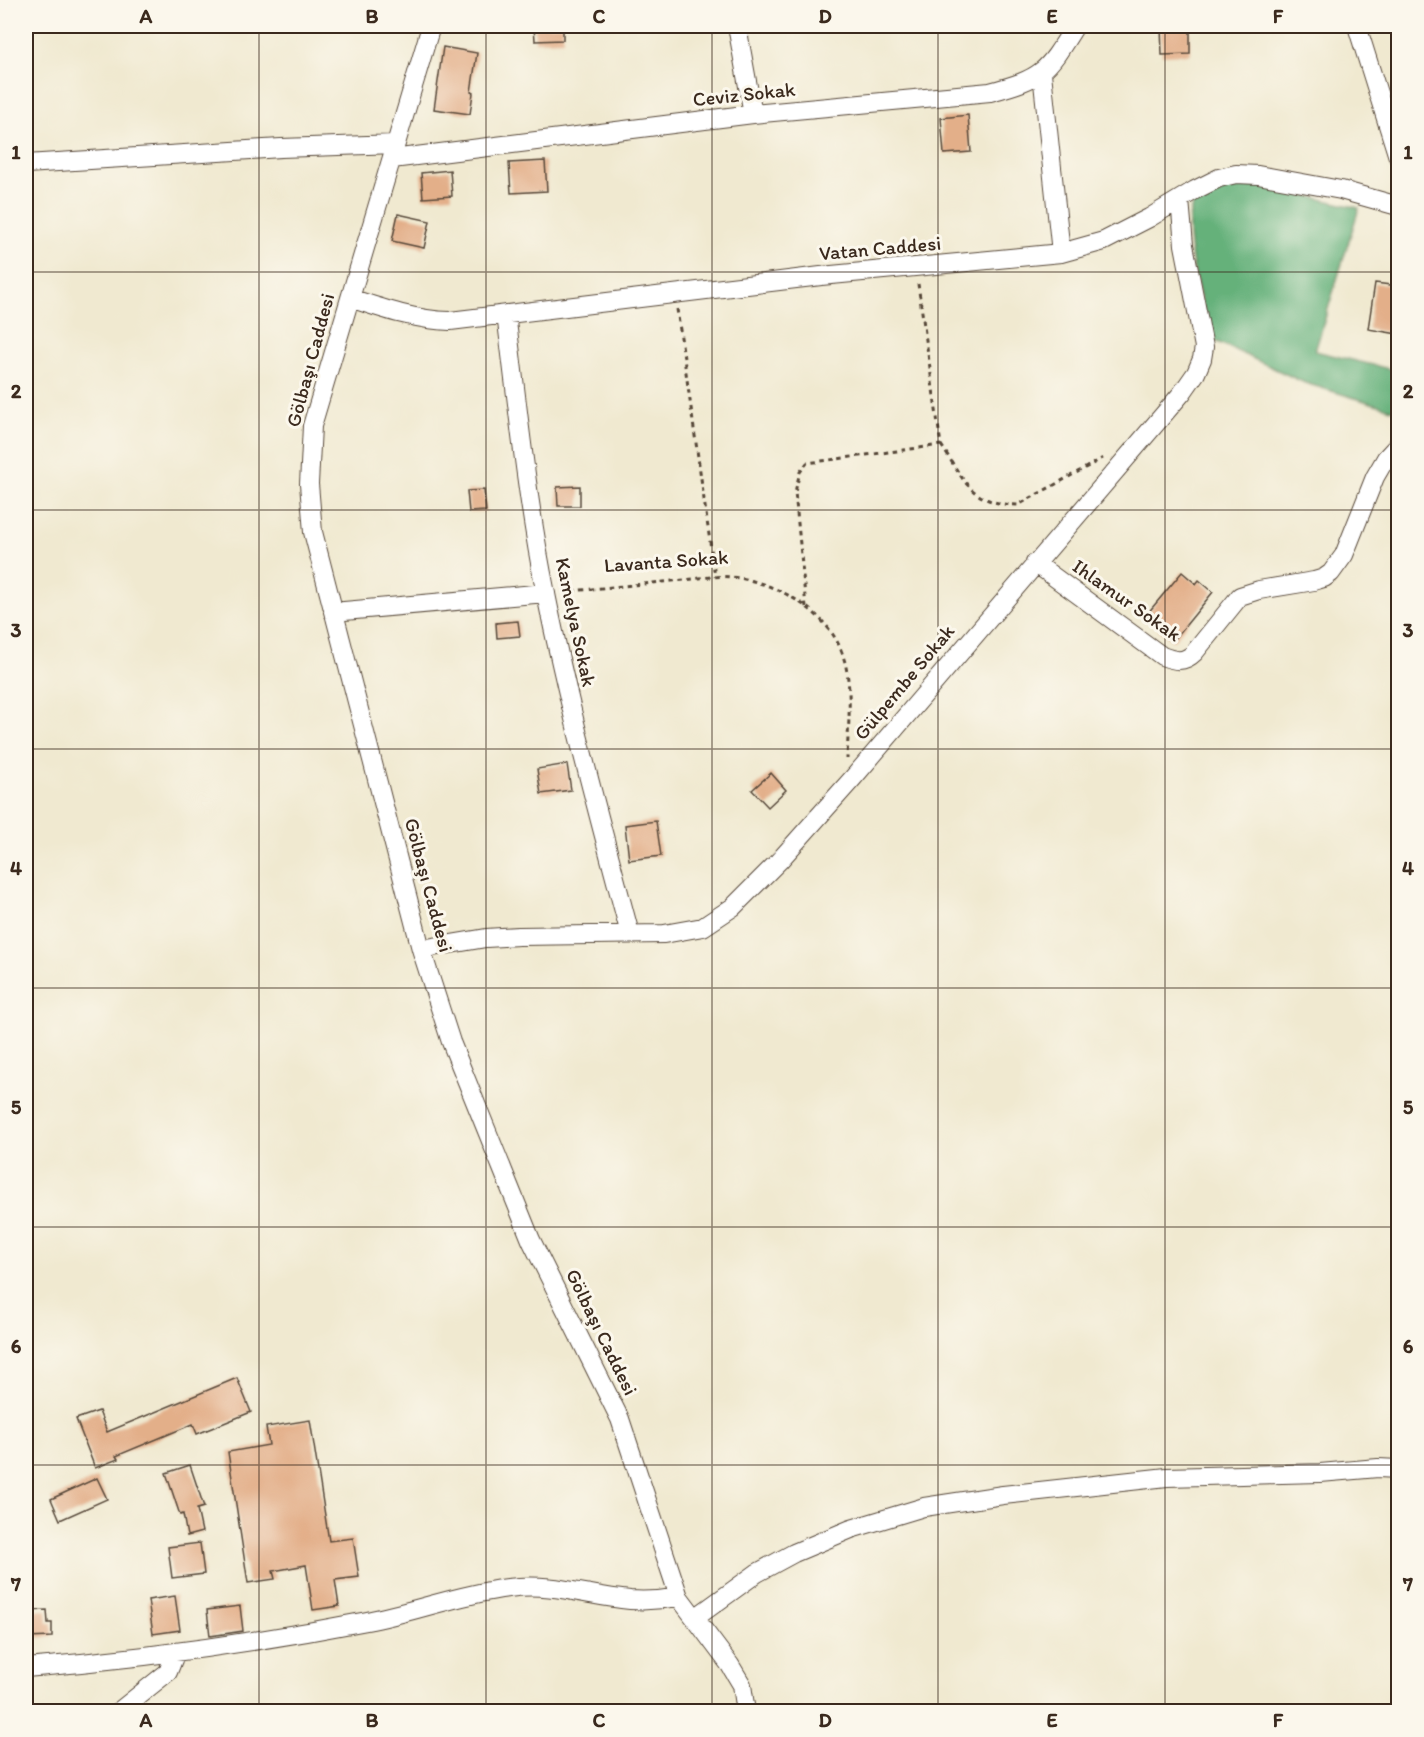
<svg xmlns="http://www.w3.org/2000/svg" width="1424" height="1737" viewBox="0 0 1424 1737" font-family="Itim,sans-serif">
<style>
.forest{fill:#65b17a;stroke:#506e4c;stroke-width:1.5}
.building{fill:#e3af89}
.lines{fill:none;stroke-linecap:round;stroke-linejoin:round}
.minor-casing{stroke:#564739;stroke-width:20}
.path{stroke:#564739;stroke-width:3;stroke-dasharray:4.5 4.5;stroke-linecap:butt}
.minor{stroke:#fff;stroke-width:18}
.grid{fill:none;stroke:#3b2a1e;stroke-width:1.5;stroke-opacity:0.55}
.labels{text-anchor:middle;stroke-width:6;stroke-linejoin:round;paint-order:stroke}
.street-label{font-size:20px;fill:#3b2a1e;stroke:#fbf7ec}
.neatline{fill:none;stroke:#3b2a1e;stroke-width:2}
.grid-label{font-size:20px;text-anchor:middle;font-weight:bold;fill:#3b2a1e}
</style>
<rect width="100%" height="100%" fill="#fbf7ec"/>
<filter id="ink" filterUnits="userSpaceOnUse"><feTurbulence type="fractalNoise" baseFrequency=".0167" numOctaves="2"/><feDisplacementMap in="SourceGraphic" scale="12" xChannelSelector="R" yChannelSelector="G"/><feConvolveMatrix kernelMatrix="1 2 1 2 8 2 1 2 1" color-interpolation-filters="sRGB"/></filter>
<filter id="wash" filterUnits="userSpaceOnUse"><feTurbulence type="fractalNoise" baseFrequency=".008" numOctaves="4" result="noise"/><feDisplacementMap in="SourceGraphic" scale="24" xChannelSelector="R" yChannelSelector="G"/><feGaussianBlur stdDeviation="1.35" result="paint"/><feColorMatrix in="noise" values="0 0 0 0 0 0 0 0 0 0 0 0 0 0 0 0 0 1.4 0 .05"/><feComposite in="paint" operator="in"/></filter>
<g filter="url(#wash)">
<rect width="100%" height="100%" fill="#f0e9d0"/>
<path class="forest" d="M1245 181 1359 208 1315 351 1398 371V411L1305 383 1211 339C1204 310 1175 220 1197 198 1207 189 1231 184 1245 181Z"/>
<g id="blocks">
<path class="building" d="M534 26H563V40L535 41Z
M1161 26H1190V54L1162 55Z
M443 47 477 53 471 92 473 93 470 114 434 109Z
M968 115 971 152 944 154 941 118Z
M545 161 547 191 511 193 509 163Z
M450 170 452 196 423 198 421 173Z
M398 214 430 221 424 248 392 241Z
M1375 283 1398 286V334L1368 329Z
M580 486V506H558L557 487Z
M484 490 486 511 469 512 467 491Z
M1182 572 1196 584 1199 580 1213 592 1173 641 1158 629 1161 626 1147 614Z
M518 621 520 636 497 638 496 623Z
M567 764 571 790 541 794 537 769Z
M771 773 786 790 768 807 752 790Z
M656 821 661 856 629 860 625 825Z
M237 1378 251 1412 197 1434 193 1424 116 1456 118 1459 95 1468 76 1419 99 1411 107 1432Z
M310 1420 329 1541 353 1538 359 1577 335 1580 339 1606 313 1610 306 1565 273 1571 275 1579 248 1583 228 1452 269 1445 266 1427Z
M190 1465 204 1507 197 1509 202 1532 187 1536 183 1514 180 1515 166 1473Z
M97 1478 107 1499 60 1520 51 1499Z
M200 1543 204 1574 172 1578 168 1547Z
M175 1596 180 1630 153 1634 148 1600Z
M240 1606 243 1631 210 1636 207 1610Z
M47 1610 48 1623H52V1637L26 1638V1611Z"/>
</g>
</g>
<g filter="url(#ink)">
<use href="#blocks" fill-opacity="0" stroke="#564739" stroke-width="1.5"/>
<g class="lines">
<defs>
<path id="minor" d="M431 26 312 426 309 484 313 532 421 949 451 1042 531 1240 620 1419 679 1597 730 1665 742 1685 746 1712
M737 26 753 114
M1357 26 1398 157
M1042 73 1061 253
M392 159 753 114 990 92C1044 78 1047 71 1075 26
M26 164 281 148 396 144
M350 298C383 309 415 320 450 321L821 276 1061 253 1104 241 1149 218 1195 190 1219 178 1236 174 1258 175 1341 190 1398 206
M506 314C518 408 527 502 546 594 569 708 600 821 630 934
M1035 563 1162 656C1175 661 1184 663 1194 653L1240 596 1259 590 1314 581 1324 578 1331 573 1344 555 1375 477 1386 458 1398 445
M333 612 546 593
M421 949 486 938 519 936 664 934 703 927 733 907 779 861 853 778 1182 393 1196 373 1202 359 1204 347 1184 245 1180 200
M695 1618 757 1573 794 1553 851 1529 924 1507 1003 1495 1167 1477 1320 1473 1378 1468 1398 1469
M26 1668C140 1659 254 1643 367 1621 414 1612 460 1594 508 1588 554 1582 586 1596 630 1600 646 1601 663 1600 679 1597
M118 1712 168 1672 176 1652"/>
</defs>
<use href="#minor" class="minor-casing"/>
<path class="path" d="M677 309 715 577
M941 445C965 481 970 504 1018 505L1103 458
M563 592C599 588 636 585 672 581 691 580 712 575 731 577 773 581 825 609 841 650 854 683 848 724 847 759
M806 607 795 492 800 472 807 463 941 445 918 284"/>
<use href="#minor" class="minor"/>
</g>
</g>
<path class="grid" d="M259 26V1712M486 26V1712M712 26V1712M938 26V1712M1165 26V1712M26 272H1398M26 510H1398M26 749H1398M26 988H1398M26 1227H1398M26 1465H1398"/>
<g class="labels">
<g class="street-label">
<text transform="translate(744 94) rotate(-6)" y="7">Ceviz Sokak</text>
<text transform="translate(880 248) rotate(-5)" y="7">Vatan Caddesi</text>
<text transform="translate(310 360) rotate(-75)" y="7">Gölbaşı Caddesi</text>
<text transform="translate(666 561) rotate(-4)" y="7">Lavanta Sokak</text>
<text transform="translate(1127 600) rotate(35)" y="7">Ihlamur Sokak</text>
<text transform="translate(576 622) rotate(78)" y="7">Kamelya Sokak</text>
<text transform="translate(904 682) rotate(-50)" y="7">Gülpembe Sokak</text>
<text transform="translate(429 885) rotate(75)" y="7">Gölbaşı Caddesi</text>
<text transform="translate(602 1332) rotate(64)" y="7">Gölbaşı Caddesi</text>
</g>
</g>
<rect width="1424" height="1737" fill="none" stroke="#fbf7ec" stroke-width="66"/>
<rect x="33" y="33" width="1358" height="1671" class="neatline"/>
<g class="grid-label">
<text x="146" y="23">A</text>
<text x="372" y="23">B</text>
<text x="599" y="23">C</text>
<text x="825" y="23">D</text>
<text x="1052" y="23">E</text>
<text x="1278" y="23">F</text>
<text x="16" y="159">1</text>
<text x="1408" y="159">1</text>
<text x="16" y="398">2</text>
<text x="1408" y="398">2</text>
<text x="16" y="637">3</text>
<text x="1408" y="637">3</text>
<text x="16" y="875">4</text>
<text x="1408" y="875">4</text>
<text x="16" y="1114">5</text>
<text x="1408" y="1114">5</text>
<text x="16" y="1353">6</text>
<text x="1408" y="1353">6</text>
<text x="16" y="1591">7</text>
<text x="1408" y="1591">7</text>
<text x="146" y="1727">A</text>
<text x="372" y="1727">B</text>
<text x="599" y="1727">C</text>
<text x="825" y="1727">D</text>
<text x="1052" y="1727">E</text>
<text x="1278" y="1727">F</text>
</g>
</svg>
